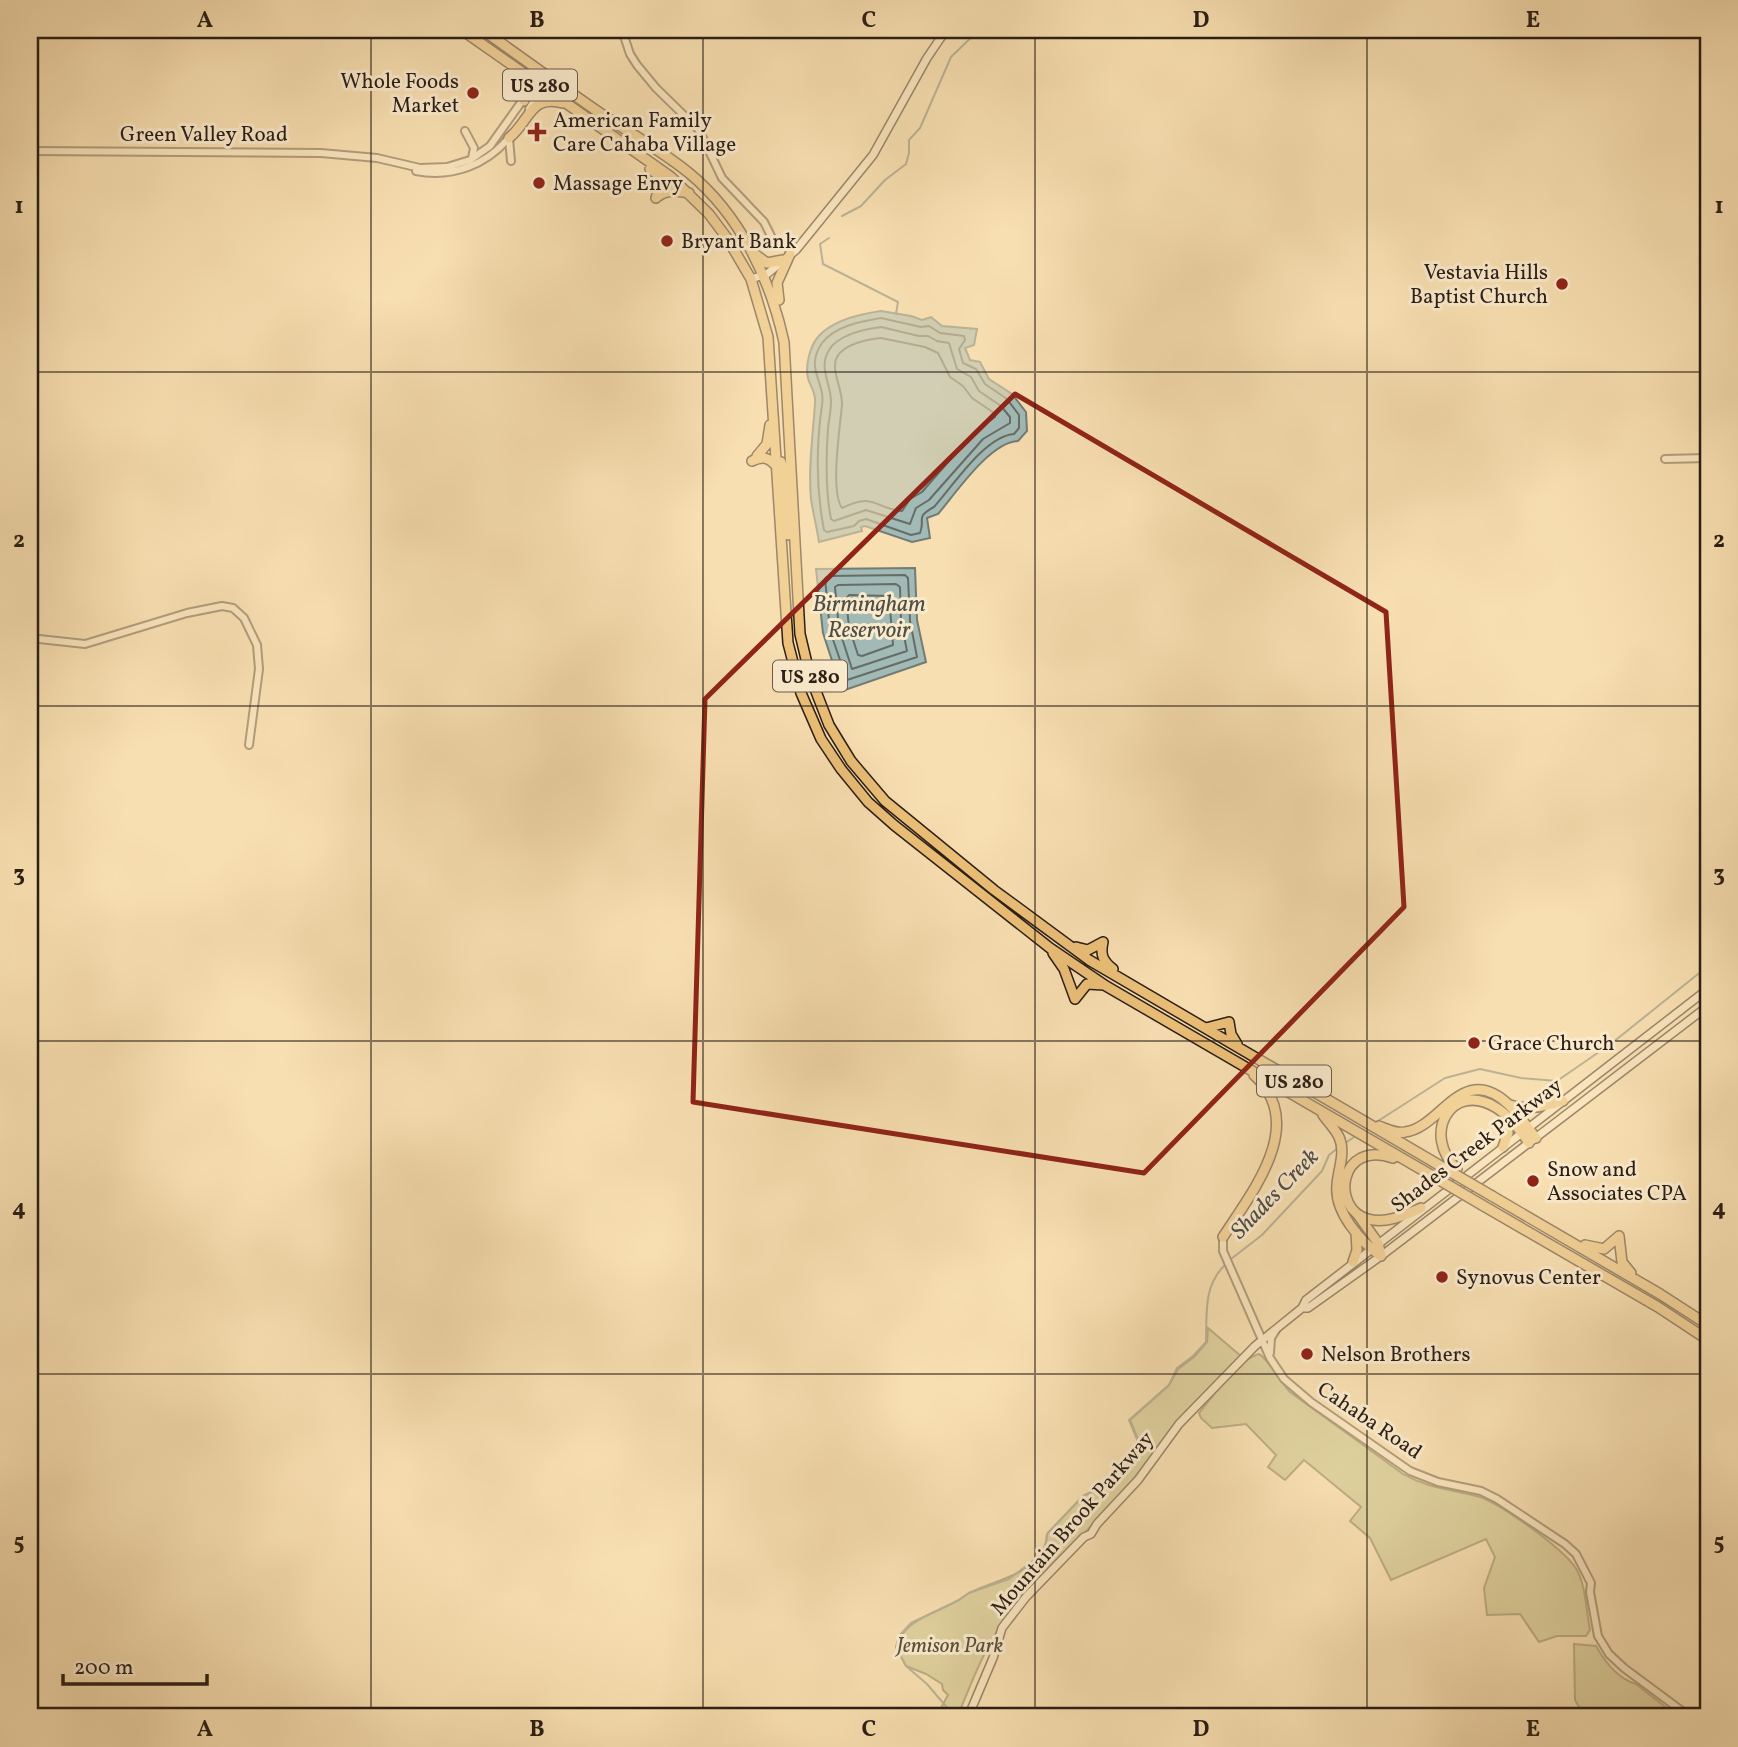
<svg xmlns="http://www.w3.org/2000/svg" width="1738" height="1747" viewBox="0 0 1738 1747" font-family="Vollkorn,serif">
<style>
.green{fill:#c2c088;stroke:#766f4f;stroke-width:2}
.water{fill:#a2bab6;stroke:#727c76;stroke-width:2}
.lines{fill:none;stroke-linecap:round;stroke-linejoin:round}
.shore{stroke:#666c66;stroke-width:2}
.stream{stroke:#727c76;stroke-width:2}
.tertiary-casing{stroke:#5e4e3d;stroke-width:10}
.secondary-casing{stroke:#2a1e16;stroke-width:10}
.trunk-casing{stroke:#2a1e16;stroke-width:12}
.tertiary{stroke:#faeacc;stroke-width:6}
.secondary{stroke:#faeacc;stroke-width:7}
.trunk{stroke:#ecc078;stroke-width:9}
.trunk-bridge-casing{stroke:#2a1e16;stroke-width:12;stroke-linecap:butt}
.trunk-bridge{stroke:#ecc078;stroke-width:9}
.marked{fill:none;stroke:#8f2418;stroke-width:5;stroke-linejoin:round}
.grid{fill:none;stroke:#2a1e16;stroke-width:2;stroke-opacity:0.55}
.poi-dot{fill:#8f2418;stroke:#faeacc;stroke-width:2.5}
.labels{text-anchor:middle;stroke-width:6;stroke-linejoin:round;paint-order:stroke}
.shield{fill:#faeacc;stroke:#685b4d;stroke-width:2}
.shield-label{font-size:19px;font-weight:bold;fill:#2a1e16}
.poi-label{font-size:21px;fill:#2a1e16;stroke:#faeacc;text-anchor:start}
.street-label{font-size:21px;fill:#2a1e16;stroke:#faeacc}
.park-label{font-size:21px;font-style:italic;fill:#584f38;stroke:#faeacc}
.water-label{font-size:23px;font-style:italic;fill:#4e4d46;stroke:#faeacc}
.neatline{fill:none;stroke:#2a1e16;stroke-width:2.5}
.grid-label{font-size:23px;text-anchor:middle;font-weight:bold;fill:#2a1e16}
</style>
<rect width="100%" height="100%" fill="#f8dfb1"/>
<filter id="stains"><feTurbulence type="fractalNoise" baseFrequency=".00286" numOctaves="4"/><feColorMatrix values="0 0 0 0 .2 0 0 0 0 .09 0 0 0 0 .02 0 0 0 .5 -.17"/></filter>
<radialGradient id="worn" r=".72"><stop offset=".6" stop-color="#630" stop-opacity="0"/><stop offset="1" stop-color="#630" stop-opacity=".3"/></radialGradient>
<path class="green" d="M1208 1328 1242 1357C1199 1394 1170 1438 1134 1481 1091 1532 1029 1578 995 1635 979 1660 969 1690 957 1717H936L948 1695 943 1690 942 1684 926 1674 906 1666 896 1647C904 1620 932 1615 955 1602 960 1600 964 1596 969 1593 996 1579 1046 1573 1047 1534L1083 1496 1103 1487 1123 1467 1140 1444 1130 1420 1169 1385 1178 1369 1194 1357 1207 1342Z
M1259 1354C1267 1358 1281 1382 1290 1392L1403 1474C1429 1489 1452 1489 1480 1497 1501 1504 1562 1548 1575 1567 1586 1583 1586 1611 1590 1630L1586 1636H1557L1539 1642 1520 1614 1487 1615 1484 1588 1495 1557 1486 1539 1391 1580 1370 1538 1350 1521 1361 1507 1304 1460 1285 1480 1268 1467 1276 1455 1246 1424 1212 1428 1201 1418 1199 1413C1213 1396 1239 1359 1259 1354Z
M1574 1644 1596 1646C1605 1662 1618 1679 1636 1684L1678 1717H1582V1712L1575 1700Z"/>
<path class="water" d="M881 311 911 316 922 320 931 317 942 326 977 329 974 345 965 348 970 360 980 362 989 379 1012 394 1026 412 1027 431 1018 441C990 442 956 493 938 514L927 518 930 538 912 542 865 526 861 527 862 531 819 542C817 528 813 513 811 499 808 468 813 434 815 403 816 391 810 387 808 378 805 366 810 346 818 337 832 320 860 314 881 311Z
M915 568 917 620 926 662 842 691 823 633 816 569Z"/>
<g class="lines">
<path class="shore" d="M881 318 921 327 929 326 940 333 964 336 965 340 959 349 963 363 976 369 985 384 1007 399 1019 415V428L1014 434C985 436 953 486 934 507 914 518 926 518 920 533L911 535 866 519 859 521 854 526 827 532 824 530C816 489 816 447 822 405 826 382 804 369 822 343 835 326 862 321 881 318Z
M881 327 919 336H928L937 341 949 343 957 369 971 377 979 391 1001 406 1010 417V423L983 439 929 500 916 508 910 524 866 510 834 521 831 519C825 489 826 458 828 428 829 419 831 410 831 402 831 383 818 368 829 350 838 335 864 329 881 327Z
M881 338 925 347 938 353 950 377 963 386 972 398 994 413 995 417 975 431 922 492 910 499 902 511C873 508 875 492 842 508 830 492 840 427 842 405 843 390 830 369 837 357 844 344 868 339 881 338Z
M905 575 908 578 910 621 917 657 847 680 830 631 825 578 828 576Z
M896 584 900 587 901 621 907 651 852 669 839 629 835 587 838 585Z
M849 595 889 596 893 645 862 656 858 655 849 627 846 599Z"/>
<path class="stream" d="M842 216 861 206 885 180 906 164 909 153V140L920 128 951 57 979 30
M829 238 820 244 823 264 898 302 896 314
M1378 1121 1445 1078 1480 1069 1521 1078 1557 1081 1612 1043 1708 966
M1344 1144 1354 1137
M1231 1259 1262 1235 1322 1171 1329 1155 1338 1148
M955 1717 927 1684 906 1666 896 1647 899 1636 911 1623 957 1601 969 1593 1009 1579 1042 1554 1046 1542 1047 1534 1083 1496 1102 1487 1123 1467 1139 1444 1129 1420 1169 1385 1177 1368 1193 1356 1206 1342C1207 1314 1203 1286 1225 1265"/>
<defs>
<path id="tertiary" d="M622 30 630 54 637 65 656 88 699 130 722 178 764 222 776 246
M529 109 543 85
M465 131 474 148 472 158
M509 139 511 161
M30 151 321 153 377 158 420 168 447 167 470 160 490 146 542 73
M416 171C452 178 488 165 511 135
M1665 459 1708 458
M30 638 85 644 187 613 222 606 233 608 244 618 257 645 259 669 249 745
M1223 1237V1251L1270 1358 1284 1379 1311 1402 1410 1471 1438 1482 1481 1491 1497 1499 1565 1544 1576 1554 1591 1583 1590 1592 1598 1636 1609 1654 1624 1668 1690 1717
M1270 1353 1271 1338 1276 1330"/>
<path id="secondary" d="M751 279 767 274 796 250 873 155 927 58 946 30
M1302 1308H1308L1381 1256 1708 1006
M968 1717 993 1658 1002 1628 1026 1597 1084 1537 1091 1534 1097 1524 1138 1480 1179 1424 1255 1346 1302 1308 1306 1300 1708 989"/>
<path id="trunk" d="M462 30 671 177 709 214 727 238 751 279 768 337 788 643 801 693 821 739 841 769 868 802 894 825 1050 948 1106 986 1431 1175
M483 30C522 58 561 86 600 113 630 133 662 151 689 173 740 215 770 278 784 342L800 634 810 676 829 725 851 761 885 801 994 890 1089 960 1444 1168
M515 73C525 81 527 88 524 101
M509 138C530 121 530 94 563 103
M650 169 658 175 661 184 656 198
M657 197C667 189 677 191 689 193
M756 255 767 263 783 260
M779 300 777 283 790 254
M757 456 767 444 770 425
M752 461C763 456 769 457 777 467
M777 467 781 462 785 475 788 535
M1103 942C1100 955 1103 961 1113 969
M1076 947 1088 950 1103 942
M1053 953 1064 969 1075 999
M1075 999 1087 984 1104 985
M1206 1028 1229 1022 1231 1034 1237 1044
M1510 1105C1529 1111 1544 1106 1563 1101
M1323 1115C1328 1122 1335 1129 1339 1137 1346 1153 1338 1169 1337 1185 1334 1212 1361 1242 1381 1256
M1379 1126C1387 1129 1396 1134 1405 1132 1441 1128 1462 1061 1508 1104 1519 1114 1527 1127 1536 1138
M1503 1147 1508 1133 1507 1116
M1393 1158C1339 1139 1330 1209 1368 1219 1386 1224 1405 1215 1421 1208
M1457 1169C1421 1135 1451 1081 1495 1107 1509 1115 1520 1130 1529 1143
M1492 1196 1660 1294 1708 1325
M1482 1205 1658 1307 1708 1340
M1358 1215 1378 1243 1381 1256
M1619 1236 1622 1262 1631 1273
M1223 1237C1252 1192 1308 1124 1254 1075
M1585 1245 1604 1249 1619 1236
M1353 1262 1357 1250 1356 1232"/>
</defs>
<use href="#tertiary" class="tertiary-casing"/>
<use href="#secondary" class="secondary-casing"/>
<use href="#trunk" class="trunk-casing"/>
<use href="#tertiary" class="tertiary"/>
<use href="#secondary" class="secondary"/>
<use href="#trunk" class="trunk"/>
<defs>
<path id="trunk-bridge" d="M1444 1168 1492 1196
M1431 1175 1482 1205"/>
</defs>
<use href="#trunk-bridge" class="trunk-bridge-casing"/>
<use href="#trunk-bridge" class="trunk-bridge"/>
</g>
<path d="M0 0H1738V1747H0ZM1015 394 1386 612 1404 907 1144 1173 693 1102 705 699Z" fill="#f8dfb1" fill-opacity=".55" fill-rule="evenodd"/>
<path class="marked" d="M1015 394 1386 612 1404 907 1144 1173 693 1102 705 699Z"/>
<path class="grid" d="M371 30V1717M703 30V1717M1035 30V1717M1367 30V1717M30 372H1708M30 706H1708M30 1041H1708M30 1374H1708"/>
<g class="poi-dot">
<circle cx="473" cy="93" r="7"/>
<path d="M533.5 121.5h7v7h7v7h-7v7h-7v-7h-7v-7h7z"/>
<circle cx="539" cy="183" r="7"/>
<circle cx="667" cy="241" r="7"/>
<circle cx="1562" cy="284" r="7"/>
<circle cx="1474" cy="1043" r="7"/>
<circle cx="1533" cy="1181" r="7"/>
<circle cx="1442" cy="1277" r="7"/>
<circle cx="1307" cy="1354" r="7"/>
</g>
<g class="labels">
<g class="shield">
<rect x="503" y="69.5" width="74" height="31" rx="5"/>
<rect x="773" y="660.5" width="74" height="31" rx="5"/>
<rect x="1257" y="1065.5" width="74" height="31" rx="5"/>
</g>
<g class="shield-label">
<text x="540" y="92">US 280</text>
<text x="810" y="683">US 280</text>
<text x="1294" y="1088">US 280</text>
</g>
<g class="poi-label">
<text x="459" y="88" text-anchor="end">Whole Foods<tspan x="459" dy="24">Market</tspan></text>
<text x="553" y="127">American Family<tspan x="553" dy="24">Care Cahaba Village</tspan></text>
<text x="553" y="190">Massage Envy</text>
<text x="681" y="248">Bryant Bank</text>
<text x="1548" y="279" text-anchor="end">Vestavia Hills<tspan x="1548" dy="24">Baptist Church</tspan></text>
<text x="1488" y="1050">Grace Church</text>
<text x="1547" y="1176">Snow and<tspan x="1547" dy="24">Associates CPA</tspan></text>
<text x="1456" y="1284">Synovus Center</text>
<text x="1321" y="1361">Nelson Brothers</text>
</g>
<g class="street-label">
<text x="204" y="141">Green Valley Road</text>
<text transform="translate(1476 1145) rotate(-37)" y="7">Shades Creek Parkway</text>
<text transform="translate(1370 1420) rotate(34)" y="7">Cahaba Road</text>
<text transform="translate(1072 1523) rotate(-49)" y="7">Mountain Brook Parkway</text>
</g>
<g class="park-label">
<text x="950" y="1652">Jemison Park</text>
</g>
<g class="water-label">
<text x="869" y="611">Birmingham<tspan x="869" dy="26">Reservoir</tspan></text>
<text transform="translate(1274 1193) rotate(-46)" y="8">Shades Creek</text>
</g>
</g>
<rect width="1738" height="1747" fill="none" stroke="#f8dfb1" stroke-width="77"/>
<path d="M63 1674v10h144v-10" fill="none" stroke="#2a1e16" stroke-width="3.5"/>
<text x="74" y="1674" font-size="21" fill="#2a1e16" stroke="#faeacc" stroke-width="5" paint-order="stroke">200 m</text>
<rect x="38" y="38" width="1662" height="1670" class="neatline"/>
<g class="grid-label">
<text x="205" y="27">A</text>
<text x="537" y="27">B</text>
<text x="869" y="27">C</text>
<text x="1201" y="27">D</text>
<text x="1533" y="27">E</text>
<text x="19" y="213">1</text>
<text x="1719" y="213">1</text>
<text x="19" y="547">2</text>
<text x="1719" y="547">2</text>
<text x="19" y="881">3</text>
<text x="1719" y="881">3</text>
<text x="19" y="1215">4</text>
<text x="1719" y="1215">4</text>
<text x="19" y="1549">5</text>
<text x="1719" y="1549">5</text>
<text x="205" y="1736">A</text>
<text x="537" y="1736">B</text>
<text x="869" y="1736">C</text>
<text x="1201" y="1736">D</text>
<text x="1533" y="1736">E</text>
</g>
<rect width="100%" height="100%" filter="url(#stains)"/>
<rect width="100%" height="100%" fill="url(#worn)"/>
</svg>
